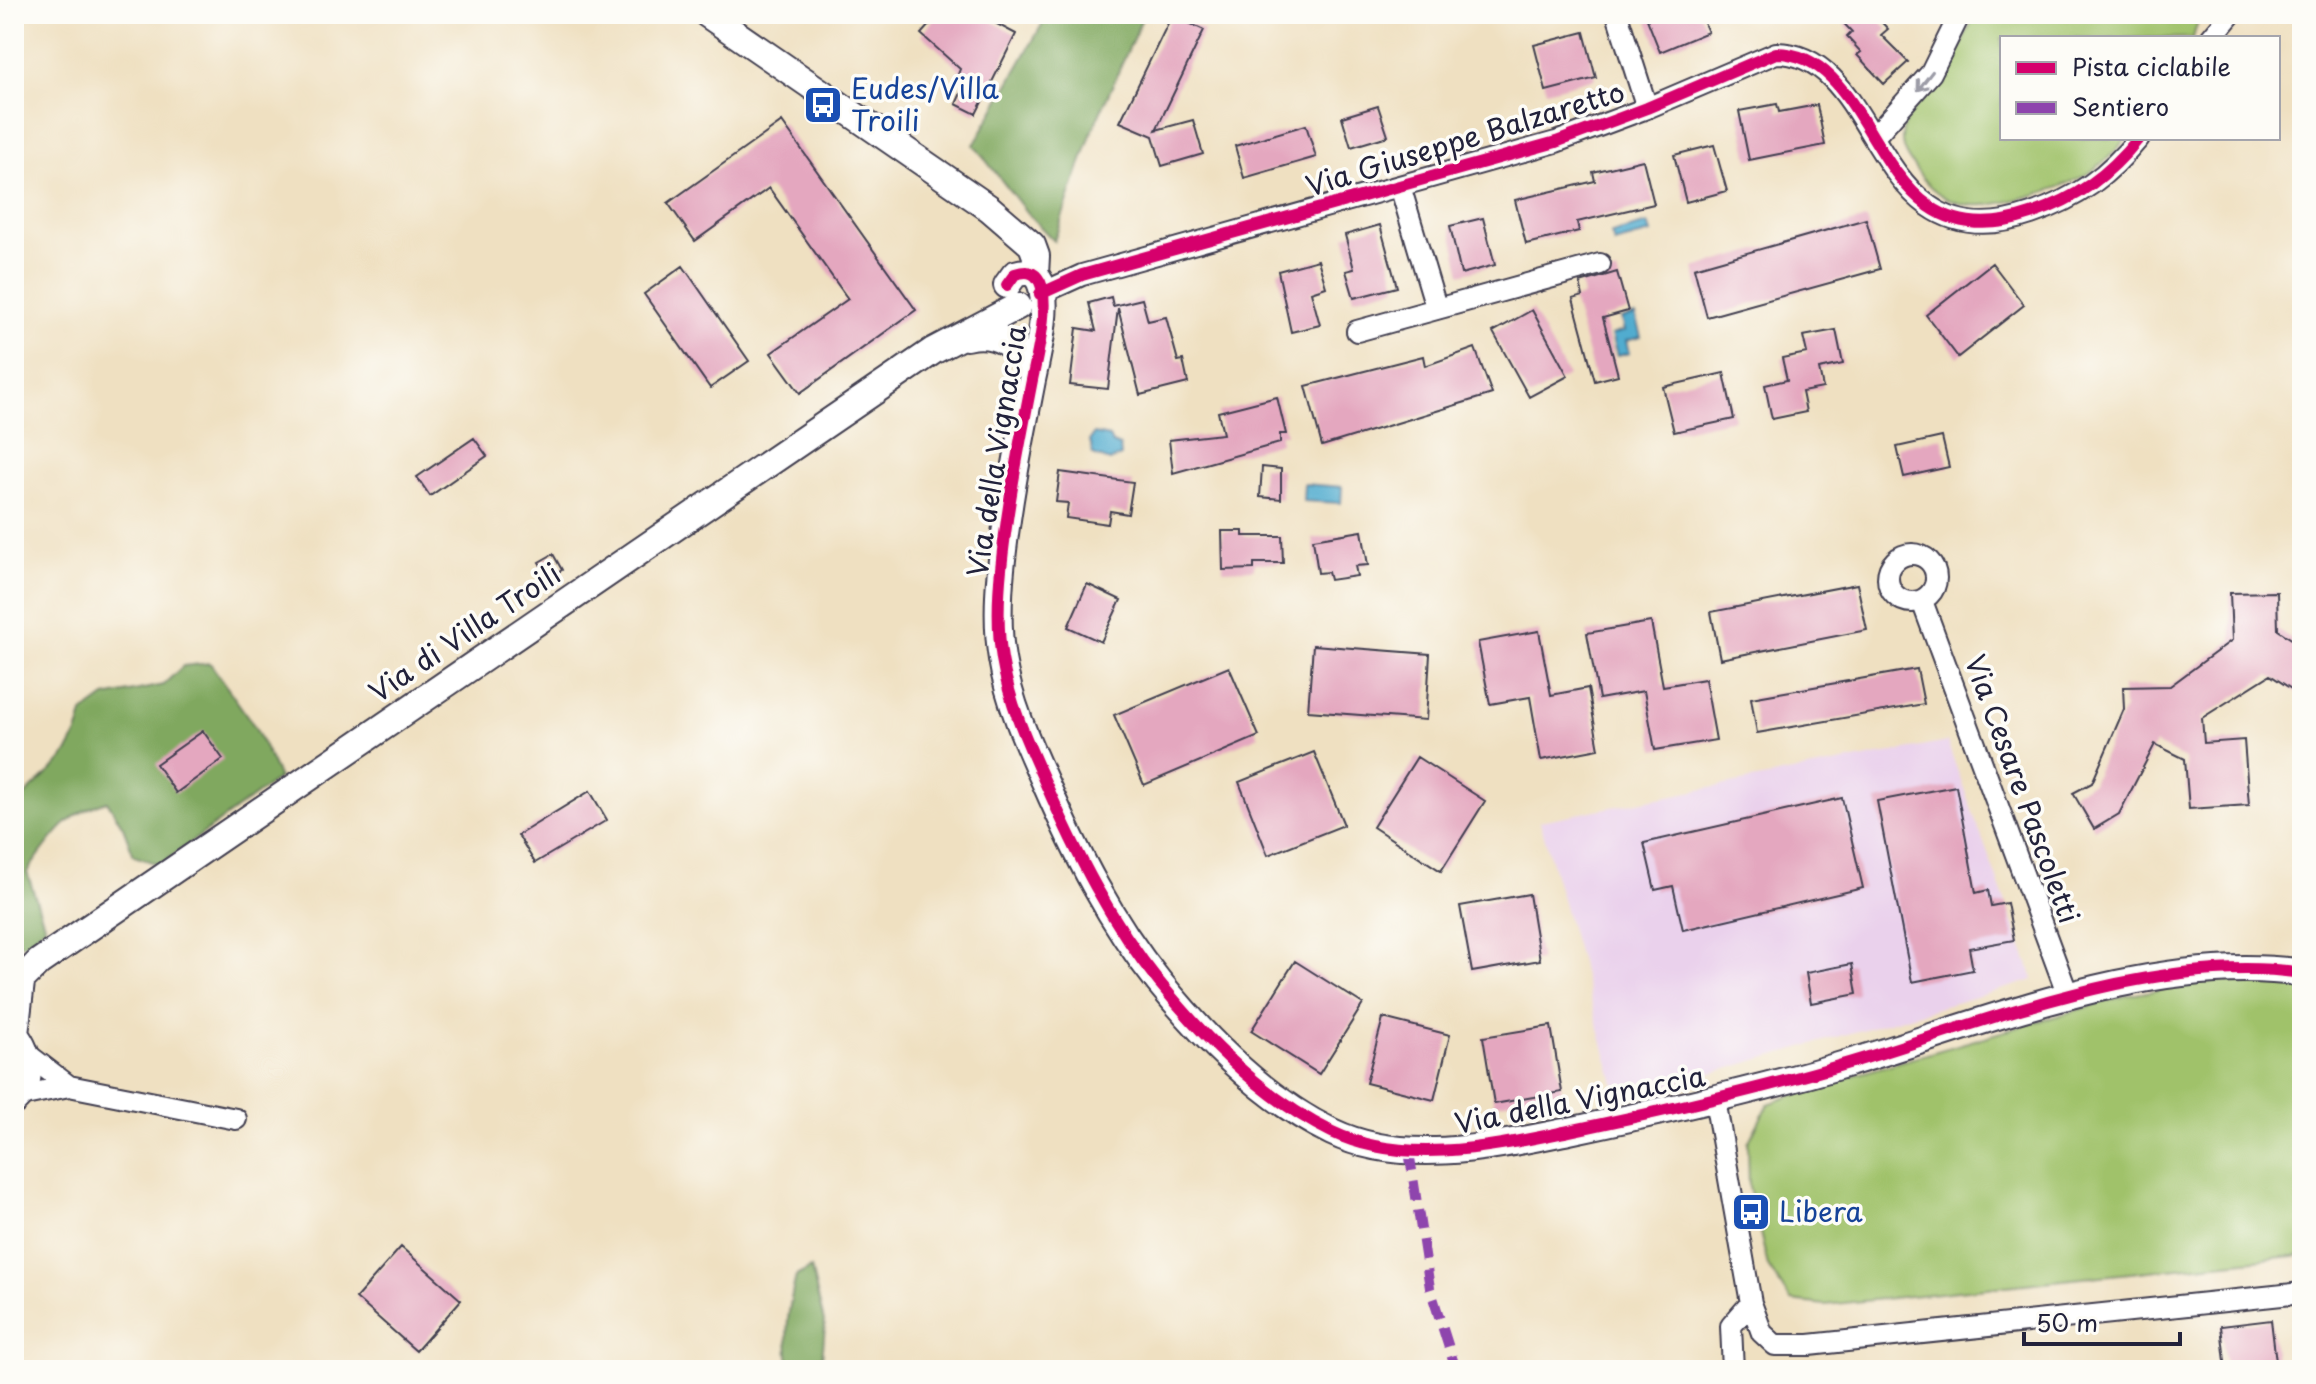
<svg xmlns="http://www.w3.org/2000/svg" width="2316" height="1384" viewBox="0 0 2316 1384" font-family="'Playpen Sans',sans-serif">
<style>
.built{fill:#ead1ec}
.green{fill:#a0c26b;stroke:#617253;stroke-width:2}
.forest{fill:#80a85f;stroke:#51654d;stroke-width:2}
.water{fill:#51accf;stroke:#3a6785;stroke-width:2}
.building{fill:#e4a7bf}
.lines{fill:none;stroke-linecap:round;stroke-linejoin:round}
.minor-casing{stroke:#413e4f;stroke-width:24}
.tertiary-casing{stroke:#413e4f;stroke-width:30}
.minor{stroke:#fff;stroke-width:20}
.tertiary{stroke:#fff;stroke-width:26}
.quiet{stroke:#8e44ad;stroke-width:10;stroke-dasharray:20 10;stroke-linecap:butt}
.cycleway-casing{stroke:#fdfcf7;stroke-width:17}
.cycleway{stroke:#d6006c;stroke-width:12}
.oneway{stroke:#9c9ca7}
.labels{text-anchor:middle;stroke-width:7;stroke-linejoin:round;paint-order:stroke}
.transit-label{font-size:28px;fill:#164399;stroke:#fdfcf7;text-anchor:start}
.street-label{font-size:28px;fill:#22223b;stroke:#fdfcf7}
</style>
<rect width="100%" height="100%" fill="#fdfcf7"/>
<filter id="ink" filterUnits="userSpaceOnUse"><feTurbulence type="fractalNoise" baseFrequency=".0125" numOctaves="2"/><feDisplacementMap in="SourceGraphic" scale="16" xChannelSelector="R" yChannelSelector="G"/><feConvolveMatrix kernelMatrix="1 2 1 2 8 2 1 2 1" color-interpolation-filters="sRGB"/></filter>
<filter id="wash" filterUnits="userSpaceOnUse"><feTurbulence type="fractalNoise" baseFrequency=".006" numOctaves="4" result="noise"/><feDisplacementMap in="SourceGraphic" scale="32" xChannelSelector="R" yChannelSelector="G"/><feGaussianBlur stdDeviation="1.8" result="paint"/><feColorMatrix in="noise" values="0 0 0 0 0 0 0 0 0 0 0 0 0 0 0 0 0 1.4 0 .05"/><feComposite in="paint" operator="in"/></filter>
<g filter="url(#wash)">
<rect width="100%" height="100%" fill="#efe0c1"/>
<path class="built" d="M1947 742 2034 980 1619 1100 1540 821Z"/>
<path class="green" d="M1975 14H2200L2193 38H2002V138H2126C2101 172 2069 186 2030 196 1988 208 1950 215 1920 175 1912 164 1901 153 1902 138 1902 113 1928 98 1941 79 1956 59 1965 36 1975 14Z
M2267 979 2302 989V1255L1825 1305 1791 1301 1768 1266 1749 1187 1748 1143 1768 1104 1824 1084 2125 996 2195 983Z"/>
<path class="forest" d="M1048 14H1144L1093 129 1054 241 1027 213 974 145Z
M210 663 255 727 279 778 160 865 134 856 123 827 107 801C65 814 52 838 27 872L45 927 25 944H14V807C46 770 71 766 83 713L105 697 163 685 183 666Z
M811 1268 825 1326 821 1370H790C784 1337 788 1308 796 1276Z"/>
<path class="water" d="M1648 224 1651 233 1614 243 1611 234Z
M1635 315 1641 337 1626 341 1629 353 1617 356 1611 335 1624 331 1621 319Z
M1094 434 1109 437 1112 443 1120 446 1121 456 1110 461 1093 455 1090 440Z
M1304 484 1342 487 1341 503 1303 501Z"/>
<g id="blocks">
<path class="building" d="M939 14H978L1016 34 976 114 956 104 966 82 957 77 960 69 921 34Z
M1645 14H1700L1708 32 1660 52Z
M1835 14H1874L1888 29 1881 35 1908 62 1884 84 1857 55 1861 52 1847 37 1852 32Z
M1172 15 1204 30 1156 130 1193 120 1203 154 1162 166 1153 136 1120 122Z
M1584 32 1596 78 1546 91 1534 45Z
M1777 104 1779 112 1817 105 1825 145 1749 160 1739 111Z
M1378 106 1388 136 1351 147 1342 117Z
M782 122 916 310 800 393 771 353 848 299 769 188 695 241 668 203Z
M1306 125 1316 157 1244 178 1235 146Z
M1714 145 1727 191 1686 202 1674 155Z
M1643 160 1654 204 1577 222 1579 231 1526 244 1515 200 1595 181 1593 172Z
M1483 218 1495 265 1461 274 1450 226Z
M1866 219 1880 269 1707 317 1694 268Z
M1380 225 1397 287 1354 298 1346 271 1354 269 1345 235Z
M1318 260 1326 287 1311 292 1320 325 1291 332 1278 271Z
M1992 263 2024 305 1958 357 1926 315Z
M683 266 749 361 710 388 644 294Z
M1617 272 1628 311 1603 318 1618 375 1595 381 1573 299 1583 296 1580 283Z
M1111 297 1113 306 1142 299 1148 321 1166 317 1178 361 1183 360 1188 383 1140 395 1118 308 1108 389 1070 385 1077 328 1096 331 1089 303Z
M1532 310 1568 376 1529 397 1493 332Z
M1836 330 1843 364 1819 369 1823 388 1802 392 1806 412 1772 419 1765 385 1787 380 1782 358 1807 353 1803 336Z
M1475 348 1492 394 1322 446 1306 386 1423 356 1425 366Z
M1724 373 1734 419 1674 432 1663 387Z
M1277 397 1286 434H1280V443L1173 473 1169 440 1223 434 1218 412Z
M1942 437 1949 467 1904 477 1897 447Z
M474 438 487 456 430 496 417 477Z
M1262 467 1281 469V499L1260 497Z
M1060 472 1133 482 1128 514 1110 511 1108 524 1066 518 1068 503 1056 502Z
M1222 531H1243V536H1282L1283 563H1254V569L1223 570Z
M1362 531 1368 565 1355 566 1357 576 1330 580 1328 572 1318 573 1313 539Z
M553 554 562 570 549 578 539 562Z
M1087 584 1121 600 1101 642 1068 627Z
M1857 584 1867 630 1720 659 1711 612Z
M2277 592 2278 630 2302 646V696L2270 675 2202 718 2204 743 2244 740 2249 805 2189 809 2185 759 2155 744 2119 814 2094 829 2073 793 2092 783 2124 709 2123 687 2170 686 2232 640 2230 593Z
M1651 622 1663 686 1705 679 1716 740 1655 750 1644 691 1599 699 1587 633Z
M1539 631 1551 695 1588 688 1599 749 1541 760 1530 697 1490 704 1478 642Z
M1313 645 1430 654 1426 720 1308 711Z
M1229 667 1259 736 1144 785 1114 715Z
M1917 669 1924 704 1757 733 1751 698Z
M203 731 223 759 176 793 156 764Z
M1314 752 1344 825 1268 855 1239 782Z
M1417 757 1485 801 1441 871 1373 827Z
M1956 786 1976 893 1988 890 1991 906 2007 903 2014 940 1969 948 1973 970 1912 982 1877 801Z
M590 791 607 820 535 863 518 835Z
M1842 798 1863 888 1683 930 1673 886 1655 890 1644 843Z
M1529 894 1540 960 1472 972 1460 906Z
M1295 961 1363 1004 1319 1074 1251 1031Z
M1852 964 1857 994 1811 1003 1806 973Z
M1383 1018 1450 1035 1434 1100 1366 1083Z
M1551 1026 1562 1092 1494 1104 1483 1037Z
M401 1247 461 1300 416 1351 356 1298Z
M2271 1320 2277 1370H2226L2221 1326Z"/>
</g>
</g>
<g filter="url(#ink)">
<use href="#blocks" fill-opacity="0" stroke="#413e4f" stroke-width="2"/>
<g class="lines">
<defs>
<path id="minor" d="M1617 14 1647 108
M2211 38 2231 14
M1874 137 1931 73 1960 14
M1400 186 1436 307
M1040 294 1082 275 1556 142 1647 108 1776 53C1884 53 1870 269 2031 214 2078 198 2108 176 2139 138
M1357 331 1600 264
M1888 578a24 24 0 1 1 48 0a24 24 0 1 1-48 0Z
M1922 601 2069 998
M27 1054 69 1086
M20 1096 69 1086 236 1119
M1715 1100 1751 1303 1762 1333 1775 1345H1809L2302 1293
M1733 1370 1731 1326 1751 1303"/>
<path id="tertiary" d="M707 14 989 208 1032 245 1036 256 1035 275
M1007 285 1015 274C1025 271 1034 270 1040 282 1050 304 1037 356 1032 380 1020 442 1007 506 1001 569 998 599 997 629 1002 659 1009 702 1027 742 1045 782 1076 853 1110 921 1159 982 1206 1040 1265 1100 1332 1132 1405 1167 1495 1146 1569 1131 1665 1111 1759 1090 1852 1062 1989 1021 2159 951 2302 973
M966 337C999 329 1016 347 1033 373
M14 987 39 962 933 351 1018 306
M14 1033C30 1053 35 1082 14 1101
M15 1034 21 982"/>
</defs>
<use href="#minor" class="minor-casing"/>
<use href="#tertiary" class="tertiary-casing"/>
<use href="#minor" class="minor"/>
<use href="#tertiary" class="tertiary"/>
<path class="quiet" d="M1409 1151 1430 1288 1456 1370"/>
<defs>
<path id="cycleway" d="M1007 285 1015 274C1025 271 1034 270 1040 282 1050 304 1037 356 1032 380 1020 442 1007 506 1001 569 998 599 997 629 1002 659 1009 702 1027 742 1045 782 1076 853 1110 921 1159 982 1206 1040 1265 1100 1332 1132 1405 1167 1495 1146 1569 1131 1665 1111 1759 1090 1852 1062 1989 1021 2159 951 2302 973
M1040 294 1082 275 1556 142 1647 108 1776 53C1884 53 1870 269 2031 214 2078 198 2108 176 2139 138"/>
</defs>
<use href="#cycleway" class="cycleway-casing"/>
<use href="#cycleway" class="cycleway"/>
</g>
<defs><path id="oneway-shaft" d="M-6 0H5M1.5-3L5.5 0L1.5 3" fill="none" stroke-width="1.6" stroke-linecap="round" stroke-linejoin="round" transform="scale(2)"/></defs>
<use class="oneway" href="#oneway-shaft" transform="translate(1925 81) rotate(128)"/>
</g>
<defs>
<symbol id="bus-square" viewBox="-11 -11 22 22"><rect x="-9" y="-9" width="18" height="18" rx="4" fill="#1a4fb4" stroke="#fdfcf7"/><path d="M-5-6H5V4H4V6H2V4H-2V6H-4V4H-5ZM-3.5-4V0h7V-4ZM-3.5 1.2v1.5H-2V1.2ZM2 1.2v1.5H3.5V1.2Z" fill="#fff"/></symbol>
</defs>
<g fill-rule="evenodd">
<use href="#bus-square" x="801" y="83" width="44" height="44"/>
<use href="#bus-square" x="1729" y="1190" width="44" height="44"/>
</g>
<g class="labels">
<g class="transit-label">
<text x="851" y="99">Eudes/Villa<tspan x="851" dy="32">Troili</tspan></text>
<text x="1779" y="1222">Libera</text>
</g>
<g class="street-label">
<text transform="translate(1465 139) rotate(-17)" y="10">Via Giuseppe Balzaretto</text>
<text transform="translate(997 451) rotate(-81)" y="10">Via della Vignaccia</text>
<text transform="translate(465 633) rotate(-34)" y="10">Via di Villa Troili</text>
<text transform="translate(2022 789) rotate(70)" y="10">Via Cesare Pascoletti</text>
<text transform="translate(1580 1100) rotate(-11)" y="10">Via della Vignaccia</text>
</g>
</g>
<rect width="2316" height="1384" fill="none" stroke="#fdfcf7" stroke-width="48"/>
<rect x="2000" y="36" width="280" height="104" fill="#fdfcf7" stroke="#a5a5ac" stroke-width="2"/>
<rect x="2016" y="62" width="40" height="12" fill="#d6006c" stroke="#a5a5ac" stroke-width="2"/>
<text x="2072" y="76" font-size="24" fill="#22223b">Pista ciclabile</text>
<rect x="2016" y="102" width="40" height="12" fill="#8e44ad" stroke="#a5a5ac" stroke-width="2"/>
<text x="2072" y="116" font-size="24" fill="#22223b">Sentiero</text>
<path d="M2024 1332v12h156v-12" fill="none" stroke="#22223b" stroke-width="4"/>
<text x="2036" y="1332" font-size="24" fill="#22223b" stroke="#fdfcf7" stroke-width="6" paint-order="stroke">50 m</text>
</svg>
